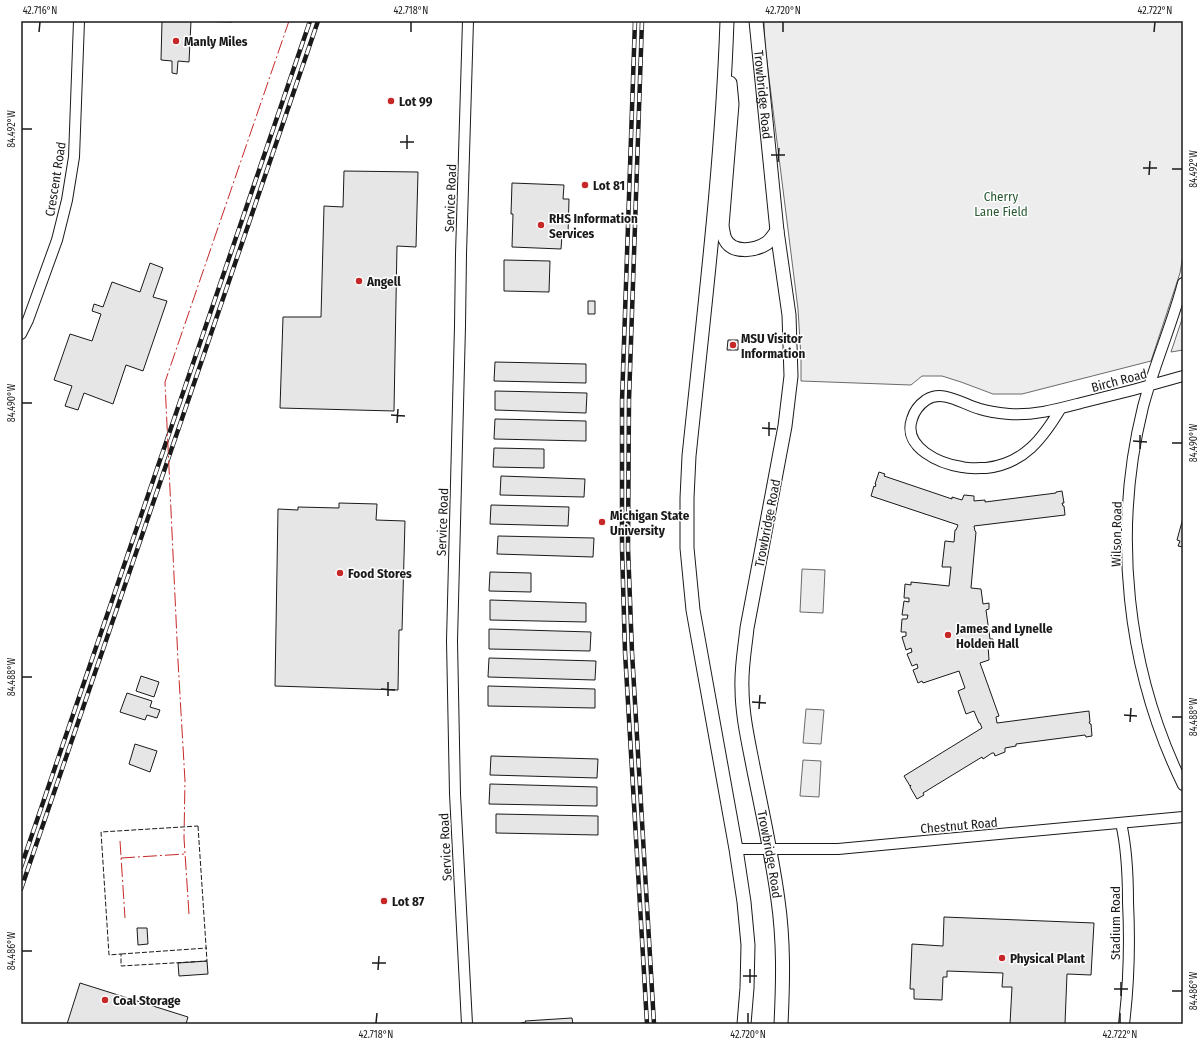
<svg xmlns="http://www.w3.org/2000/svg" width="1204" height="1045" viewBox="0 0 1204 1045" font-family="'Fira Sans Condensed',sans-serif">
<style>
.green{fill:#ededed;stroke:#6a6a6a}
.building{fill:#e6e6e6;stroke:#1a1a1a}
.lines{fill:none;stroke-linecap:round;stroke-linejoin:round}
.minor-casing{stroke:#1a1a1a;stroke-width:12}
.tertiary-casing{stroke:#1a1a1a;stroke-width:15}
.minor{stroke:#fff;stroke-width:10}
.tertiary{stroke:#fff;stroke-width:13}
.rail-casing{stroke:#1a1a1a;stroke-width:4.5}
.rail{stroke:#fff;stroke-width:3;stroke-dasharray:9;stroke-linecap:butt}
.fence{stroke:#1a1a1a;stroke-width:1;stroke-dasharray:5 2;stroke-linecap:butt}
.power{stroke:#c62828;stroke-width:1;stroke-dasharray:14 3 2 3;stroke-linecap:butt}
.ticks{fill:none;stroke:#1a1a1a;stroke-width:1.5}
.poi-dot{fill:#c62828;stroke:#fff;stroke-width:1.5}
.labels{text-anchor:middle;stroke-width:3;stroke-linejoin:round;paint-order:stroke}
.poi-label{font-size:13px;font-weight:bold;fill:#1a1a1a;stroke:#fff;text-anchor:start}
.street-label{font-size:13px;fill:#1a1a1a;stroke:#fff}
.park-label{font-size:13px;fill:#2b5a34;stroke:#fff}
.neatline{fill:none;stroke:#1a1a1a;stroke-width:1.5}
.ticks-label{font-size:10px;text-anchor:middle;fill:#1a1a1a}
</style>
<rect width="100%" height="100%" fill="#fff"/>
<path class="green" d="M764 21H1183V255L1180 273 1151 361 1022 394H993L961 382 942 376H922L911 385 801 381V358L798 309 765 46Z
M1183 316V350L1171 352Z
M802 569 825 570 823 613 800 612Z
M806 709 824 710 821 744 803 743Z
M803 760 821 761 819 797 800 796Z"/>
<path class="building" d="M162 21H191L189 62 178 61 177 74 172 73V61L161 60Z
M191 21H233L232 22Z
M344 171 418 172 416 247 397 246 394 411 280 408 283 317H321L324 206 343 207Z
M512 183 564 185 563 199H569L568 235H562L561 249 512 247 513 214H511Z
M504 260 550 261 549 292 504 291Z
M150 263 163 268 153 297 167 301 143 371 126 365 113 404 84 393 78 410 65 406 72 386 54 380 70 334 92 341 101 314 92 311 94 304 103 307 112 282 140 292Z
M588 301H595V314H588Z
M728 340H738V350H727Z
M495 362 586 364V383L494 381Z
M495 391 587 393 586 413 495 410Z
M495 419 586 421V441L494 439Z
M494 448 544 449V468L493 467Z
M879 472 885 474 884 476 952 499V497L962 500 964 495 974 496V501L985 500V502L1056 493V492L1062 491 1064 503H1062L1063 506H1064L1065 515 974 526 975 531 976 532 971 588 981 589 983 604 989 603V609L986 610 990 639H993V644L988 645 989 660 980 663 999 716 996 717 997 723 1089 711 1090 722H1089L1090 724H1091L1092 736 1086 737 1085 735 1016 744V746L1005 748V752L995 756 994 753H992L983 759 982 757 923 793 924 795 917 799 910 787 911 785 910 786 904 776 982 728 980 723H979L974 711 966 714 958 691 965 688 959 671 923 683 922 681 918 683 913 670 918 668 917 664 912 666 907 654 912 652 911 648 906 650 902 637 906 636V632H901L902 619H907L908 615H902L904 601 909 602V598H904L905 584 911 585V582L949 586 951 567H942L945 541 954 542 955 530H956L958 525 871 496 874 486 875 487 876 484H875Z
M501 476 585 479 584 497 500 495Z
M339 503 377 504 376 520 405 521 402 630H399L398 690 275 686 278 509 298 510V507L339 508Z
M491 505 569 507 568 526 490 524Z
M1183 518V547L1178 546 1180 541 1177 540Z
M498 536 594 538 593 557 497 554Z
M490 572 531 573V592L489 591Z
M490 600 586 603V622L490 620Z
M489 629 591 632 590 651 489 649Z
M489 658 596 661 595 680 488 677Z
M141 676 159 682 154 697 136 691Z
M488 686 595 689V708L488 706Z
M127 693 152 701 150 707 160 710 157 718 147 715 145 720 120 712Z
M135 744 157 751 150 772 129 764Z
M491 756 598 759 597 778 490 775Z
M490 784 597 787V806L489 804Z
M496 814 598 816V835L496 833Z
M944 917 1094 923 1091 975 1067 974 1065 1024H1010L1012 987H1002L1003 973 947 971V977H943L942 1000 914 999V989H910L912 944 943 946Z
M137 928H147L148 944 138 945Z
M207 961 208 974 179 976 178 963Z
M80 983 188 1017 186 1024H67Z
M572 1018 573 1024H521V1023L526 1022 525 1021Z"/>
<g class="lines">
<defs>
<path id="minor" d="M1183 283C1172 325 1154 365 1143 407 1112 532 1126 669 1183 785
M21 334 28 320 57 240 67 200 74 157 79 21
M1061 408C1043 438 1024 464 986 468 979 468 970 469 962 467 941 464 902 448 912 419 914 412 919 405 926 400 943 389 962 404 980 409 989 412 999 413 1009 414 1033 416 1058 409 1081 403 1115 395 1149 386 1183 376
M1121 823C1127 849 1128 875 1128 902 1130 943 1129 983 1124 1024
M736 849H838L1183 817
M467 1024 455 794 452 641 460 326 461 254 468 21"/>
<g id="tertiary">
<path d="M727 21C722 166 704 311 689 456L687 498V548L693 610 736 849 744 902 748 945 747 988 744 1024"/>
<path id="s1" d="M756 21 777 231 789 315 791 376 785 426 747 628C745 648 741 668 742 688 742 714 748 740 753 766 762 811 772 855 778 900 784 942 783 982 781 1024"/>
<path d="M730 83 732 104 722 226C723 230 723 235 725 239 732 254 755 251 767 243 771 240 774 235 777 231"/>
</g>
</defs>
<use href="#minor" class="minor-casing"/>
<use href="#tertiary" class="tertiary-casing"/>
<use href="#minor" class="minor"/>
<use href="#tertiary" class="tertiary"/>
<defs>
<path id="rail" d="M635 21 622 401V548L625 652 647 1024
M642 21 629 400 628 548 632 652 654 1024
M21 867 310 21
M21 889 318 21"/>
</defs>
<use href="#rail" class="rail-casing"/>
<use href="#rail" class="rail"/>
<path class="fence" d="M198 826 207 961 121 966V954L109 955 101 832Z
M121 954 207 948"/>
<path class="power" d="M120 841 125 918
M121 858 185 854
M189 914 184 838 185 781 178 661 165 382 289 21"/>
</g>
<path class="ticks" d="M39 32 40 22M411 32V22M783 32V22M1154 32 1155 22M22 129H32M400 142H414M407 149V135M771 155H785M778 162 779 148M1143 168H1157M1172 169H1182M1149 175 1150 161M22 403H32M391 415 405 416M397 423 398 409M762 428 776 429M769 436V422M1133 441 1147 442M1172 443H1182M1140 449V435M22 677H32M381 689 395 690M388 696V682M752 702 766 703M759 709 760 695M1124 715 1137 716M1172 717H1182M1130 722 1131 708M22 951H32M372 963H386M378 970 379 956M743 976H757M750 983V969M1114 989H1128M1172 991H1182M1121 996V982M376 1023 377 1013M748 1023V1013M1120 1023V1013"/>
<g class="poi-dot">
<circle cx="176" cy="41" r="4"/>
<circle cx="391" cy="101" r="4"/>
<circle cx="585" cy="185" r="4"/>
<circle cx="541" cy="225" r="4"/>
<circle cx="359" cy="281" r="4"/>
<circle cx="733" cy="345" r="4"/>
<circle cx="602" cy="522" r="4"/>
<circle cx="340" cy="573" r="4"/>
<circle cx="948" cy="635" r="4"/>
<circle cx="384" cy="901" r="4"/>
<circle cx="1002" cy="958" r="4"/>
<circle cx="105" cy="1000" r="4"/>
</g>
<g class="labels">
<g class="poi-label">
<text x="184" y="46">Manly Miles</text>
<text x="399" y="106">Lot 99</text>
<text x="593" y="190">Lot 81</text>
<text x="549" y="223">RHS Information<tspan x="549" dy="15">Services</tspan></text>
<text x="367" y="286">Angell</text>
<text x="741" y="343">MSU Visitor<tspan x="741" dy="15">Information</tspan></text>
<text x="610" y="520">Michigan State<tspan x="610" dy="15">University</tspan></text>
<text x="348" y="578">Food Stores</text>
<text x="956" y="633">James and Lynelle<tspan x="956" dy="15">Holden Hall</tspan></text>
<text x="392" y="906">Lot 87</text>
<text x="1010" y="963">Physical Plant</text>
<text x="113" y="1005">Coal Storage</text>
</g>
<g class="street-label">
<text dy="5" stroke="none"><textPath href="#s1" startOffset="74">Trowbridge Road</textPath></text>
<text transform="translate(55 179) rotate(-81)" y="5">Crescent Road</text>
<text transform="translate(450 198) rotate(-88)" y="5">Service Road</text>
<text transform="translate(1119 380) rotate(-15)" y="5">Birch Road</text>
<text transform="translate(442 522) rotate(-88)" y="5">Service Road</text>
<text transform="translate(767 523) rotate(-79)" y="5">Trowbridge Road</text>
<text transform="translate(1116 534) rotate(-89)" y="5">Wilson Road</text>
<text transform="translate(959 825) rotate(-5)" y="5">Chestnut Road</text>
<text transform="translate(445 847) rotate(-93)" y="5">Service Road</text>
<text dy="5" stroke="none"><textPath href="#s1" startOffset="842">Trowbridge Road</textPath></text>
<text transform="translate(1115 923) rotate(-90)" y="5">Stadium Road</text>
</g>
<g class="park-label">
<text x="1001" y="201">Cherry<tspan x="1001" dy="15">Lane Field</tspan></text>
</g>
</g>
<rect width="1204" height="1045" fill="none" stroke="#ffffff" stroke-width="44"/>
<rect x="22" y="22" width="1160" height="1001" class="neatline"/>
<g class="ticks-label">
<text x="40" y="14">42.716°N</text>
<text x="411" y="14">42.718°N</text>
<text x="783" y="14">42.720°N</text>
<text x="1155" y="14">42.722°N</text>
<text transform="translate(11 129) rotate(-90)" y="4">84.492°W</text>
<text transform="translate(1193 169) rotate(-90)" y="4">84.492°W</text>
<text transform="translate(11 403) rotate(-90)" y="4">84.490°W</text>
<text transform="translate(1193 443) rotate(-90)" y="4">84.490°W</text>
<text transform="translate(11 677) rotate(-90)" y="4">84.488°W</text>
<text transform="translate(1193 717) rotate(-90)" y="4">84.488°W</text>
<text transform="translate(11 951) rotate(-90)" y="4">84.486°W</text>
<text transform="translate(1193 991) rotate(-90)" y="4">84.486°W</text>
<text x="376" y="1038">42.718°N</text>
<text x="748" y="1038">42.720°N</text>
<text x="1120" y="1038">42.722°N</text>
</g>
</svg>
